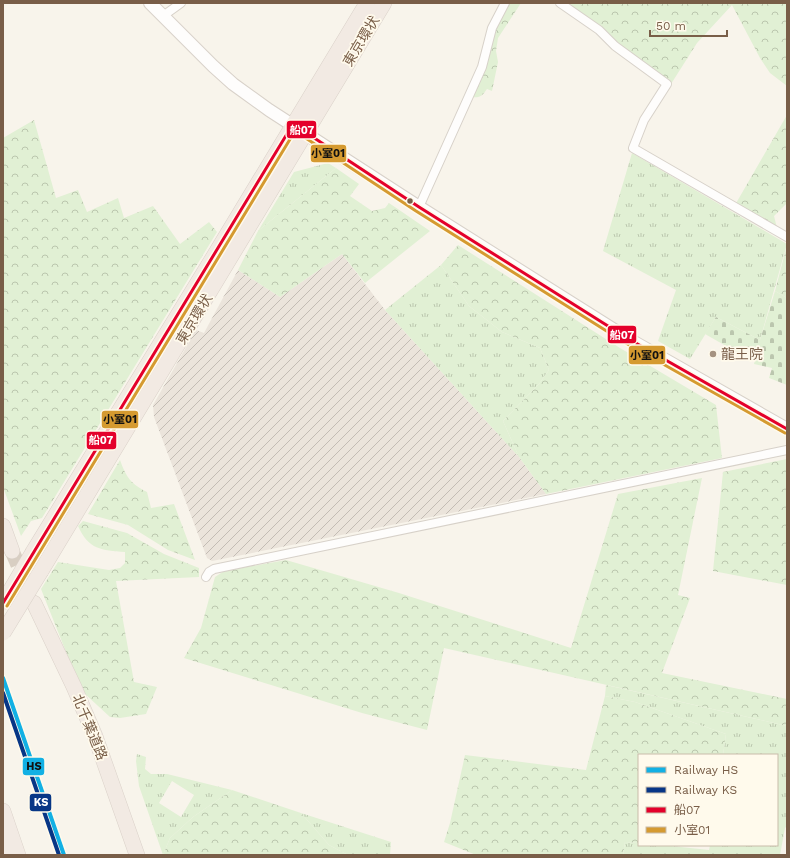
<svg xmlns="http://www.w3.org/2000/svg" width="790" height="858" viewBox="0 0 790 858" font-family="'Work Sans','Noto Sans JP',sans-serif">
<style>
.industrial{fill:url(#industrial-furrows)}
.grass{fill:url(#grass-tufts);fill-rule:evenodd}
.forest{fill:url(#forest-crowns)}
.cemetery{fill:url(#cemetery-stones)}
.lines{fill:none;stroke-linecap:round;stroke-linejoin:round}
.highway-tunnel{stroke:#d8cec2;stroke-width:15;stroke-dasharray:15 8;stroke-linecap:butt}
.street-casing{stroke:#d7d1c9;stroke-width:10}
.secondary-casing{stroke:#d8d1c9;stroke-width:14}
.highway-casing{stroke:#dad1c9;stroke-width:16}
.street{stroke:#fefdfc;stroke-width:8}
.secondary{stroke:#fefdfc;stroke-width:12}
.highway{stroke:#f2eae3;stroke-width:15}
.highway-bridge-casing{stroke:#dad1c9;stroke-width:16;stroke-linecap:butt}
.highway-bridge{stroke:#f2eae3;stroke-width:15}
.bus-1-casing{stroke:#fffaec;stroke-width:6}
.bus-2-casing{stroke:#fffaec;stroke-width:6}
.bus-1{stroke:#e4002b;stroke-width:3}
.bus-2{stroke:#d59a30;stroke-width:3}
.rail-1-casing{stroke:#fffaec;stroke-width:7}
.rail-2-casing{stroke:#fffaec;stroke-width:7}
.rail-1{stroke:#12b0e4;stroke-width:4}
.rail-2{stroke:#073686;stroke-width:4}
.bus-dot{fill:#795e48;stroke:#fffaec;stroke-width:1.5}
.poi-dot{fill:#a59281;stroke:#fffaec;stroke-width:1.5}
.labels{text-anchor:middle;stroke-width:3.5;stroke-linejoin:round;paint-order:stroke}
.street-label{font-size:14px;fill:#795e48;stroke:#fffaec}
.poi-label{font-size:14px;fill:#795e48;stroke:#fffaec;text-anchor:start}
.line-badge{stroke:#fffaec;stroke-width:1.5}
.badge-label{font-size:11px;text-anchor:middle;font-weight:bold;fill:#fff}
.pale-badge-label{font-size:11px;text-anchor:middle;font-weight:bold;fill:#111}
</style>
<defs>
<pattern id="industrial-furrows" width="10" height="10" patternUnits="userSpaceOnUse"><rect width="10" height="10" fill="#ebe4db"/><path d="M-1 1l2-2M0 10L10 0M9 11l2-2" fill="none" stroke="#c3bcb4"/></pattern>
<pattern id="grass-tufts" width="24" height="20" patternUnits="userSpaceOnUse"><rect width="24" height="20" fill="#e1f0d4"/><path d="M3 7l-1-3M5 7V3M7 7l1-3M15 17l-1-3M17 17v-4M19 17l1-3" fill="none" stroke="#bbc6ae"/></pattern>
<pattern id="forest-crowns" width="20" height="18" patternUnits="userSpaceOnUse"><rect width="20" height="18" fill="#e1f0d4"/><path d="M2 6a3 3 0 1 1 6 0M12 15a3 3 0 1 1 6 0" fill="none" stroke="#bbc6ae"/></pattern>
<pattern id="cemetery-stones" width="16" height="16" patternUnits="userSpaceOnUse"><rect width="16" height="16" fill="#e1f0d4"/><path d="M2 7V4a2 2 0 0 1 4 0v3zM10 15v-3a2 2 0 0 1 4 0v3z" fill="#bbc6ae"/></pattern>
</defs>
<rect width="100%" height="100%" fill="#f8f4eb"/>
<path class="industrial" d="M342 254 385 310 519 457 546 494 212 561 207 558 154 417 153 405 196 330 204 333 238 270 280 297Z"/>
<path class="grass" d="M632 153 787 244 760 340 716 317 690 359 658 341 676 290 603 251Z
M328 163 336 168 258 231 294 172Z
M441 265 469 306 502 332 540 348 549 370 539 384 503 421 519 457 385 310Z
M606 685 787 726V826L785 828 780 855H623L625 842 639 843V845H662L709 850 710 845H777V755H723L726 734 635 702 605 696Z
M137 754 146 757 145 769 151 774H167L232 790 193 817 170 838 163 855 139 786 136 761ZM172 781 194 795 181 817 159 803Z
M301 813 391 842 390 855H348L329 845Z"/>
<path class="forest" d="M507 3H521L498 38 496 51 498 62 492 91 487 89C482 96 480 98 472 97L496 26Z
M564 3H787V86L770 73 760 58 732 5 697 43 671 84 616 43 602 27Z
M787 115V203L774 216 778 232 735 205Z
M34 120 56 198 78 190 87 212 118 198 124 218 153 206 180 244 209 222 217 232 42 518 31 521 21 536 3 487V138Z
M336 168 359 184 350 196 372 211 385 208 389 203 430 231 365 283 342 254 280 297 238 270 258 231Z
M458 245 620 348 716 405 722 458 546 494 519 457 503 421 539 384 549 370 540 348 502 332 469 306 441 265Z
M787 245V298L775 291Z
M787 459V585L713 571 723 472Z
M120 460C126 477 131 484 147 492L151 508 174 504 195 560 168 550 128 525 88 514Z
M702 478 678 595 690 598 662 673 787 699V726L444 648 427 730 362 713 184 658 201 628 215 577 224 571 286 560 399 593 571 648 618 494Z
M83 521 127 533 164 554 199 568V577L116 581 134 682 157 687 146 714 120 718 110 717 84 693 70 662 41 589 58 562 109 570 120 568 125 563V552C101 550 89 550 78 526Z
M605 696 635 702 726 734 723 755H639V843L625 842 623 855H476L444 842 450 823 465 755 586 770Z
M232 790 301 813 329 845 348 855H163L170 838 193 817Z"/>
<path class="cemetery" d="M775 291 787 298V385L769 378 772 368 754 364 757 352 743 347 740 354 705 334 716 317 760 340Z"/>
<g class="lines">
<path class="highway-tunnel" d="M12 551 25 581"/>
<defs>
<path id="street" d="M560 3 599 30 615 46 667 84 644 120 633 148 787 237
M163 16 181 3
M419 207 482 67 492 28 505 3
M206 577 209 572 214 569 787 450"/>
<path id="secondary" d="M150 3 213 66 233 84 269 110 419 207 627 338 787 429"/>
<path id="highway" d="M3 526 12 551
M33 552 211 261 367 3
M41 571 384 3
M34 603 74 687 95 736 137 855
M3 811 18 855
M3 843 5 855"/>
</defs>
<use href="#street" class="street-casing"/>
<use href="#secondary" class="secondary-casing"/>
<use href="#highway" class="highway-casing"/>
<use href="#street" class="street"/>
<use href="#secondary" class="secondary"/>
<use href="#highway" class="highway"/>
<defs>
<path id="highway-bridge" d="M3 603 33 552
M3 633 41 571"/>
</defs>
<use href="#highway-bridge" class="highway-bridge-casing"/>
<use href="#highway-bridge" class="highway-bridge"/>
<defs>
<path id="bus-1" d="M3 603 293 124 419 207 627 338 787 429"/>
<path id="bus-2" d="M7 606 295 131 416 211 624 342 785 433"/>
</defs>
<use href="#bus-1" class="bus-1-casing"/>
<use href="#bus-2" class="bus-2-casing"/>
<use href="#bus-1" class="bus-1"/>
<use href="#bus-2" class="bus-2"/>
<defs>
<path id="rail-1" d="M3 678 64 855"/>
<path id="rail-2" d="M3 693 59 855"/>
</defs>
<use href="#rail-1" class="rail-1-casing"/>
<use href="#rail-2" class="rail-2-casing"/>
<use href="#rail-1" class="rail-1"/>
<use href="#rail-2" class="rail-2"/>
</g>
<circle class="bus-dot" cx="410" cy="201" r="3.5"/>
<circle class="poi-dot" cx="713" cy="354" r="4"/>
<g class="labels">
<g class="street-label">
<text transform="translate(361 41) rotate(-59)" y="5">東京環状</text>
<text transform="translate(194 319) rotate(-59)" y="5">東京環状</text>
<text transform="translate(90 727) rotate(68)" y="5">北千葉道路</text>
</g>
<g class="poi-label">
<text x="721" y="359">龍王院</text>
</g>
</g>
<g class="line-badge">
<rect x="286" y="120" width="31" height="19" rx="4" fill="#e4002b"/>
<rect x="310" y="144" width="37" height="19" rx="4" fill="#d59a30"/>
<rect x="607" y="325" width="30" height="19" rx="4" fill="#e4002b"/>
<rect x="628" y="345" width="38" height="20" rx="4" fill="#d59a30"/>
<rect x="101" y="410" width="38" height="19" rx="4" fill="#d59a30"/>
<rect x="86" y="431" width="31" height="19" rx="4" fill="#e4002b"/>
<rect x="22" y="757" width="23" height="19" rx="4" fill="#12b0e4"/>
<rect x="29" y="793" width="23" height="19" rx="4" fill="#073686"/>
</g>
<g class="badge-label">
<text x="302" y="134">船07</text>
<text x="622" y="339">船07</text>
<text x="101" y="444">船07</text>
<text x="41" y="806">KS</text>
</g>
<g class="pale-badge-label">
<text x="328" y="157">小室01</text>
<text x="647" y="359">小室01</text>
<text x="120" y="423">小室01</text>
<text x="34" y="770">HS</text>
</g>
<rect width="790" height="858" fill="none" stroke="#795e48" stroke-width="8"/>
<rect x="638" y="754" width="140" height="92" fill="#fffaec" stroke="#c9bcaa"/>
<rect x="646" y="767" width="20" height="6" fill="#12b0e4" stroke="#c9bcaa"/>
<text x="674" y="774" font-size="12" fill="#795e48">Railway HS</text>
<rect x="646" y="787" width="20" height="6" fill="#073686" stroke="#c9bcaa"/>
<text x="674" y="794" font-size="12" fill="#795e48">Railway KS</text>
<rect x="646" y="807" width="20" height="6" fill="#e4002b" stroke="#c9bcaa"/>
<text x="674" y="814" font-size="12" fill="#795e48">船07</text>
<rect x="646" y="827" width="20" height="6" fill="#d59a30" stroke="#c9bcaa"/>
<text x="674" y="834" font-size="12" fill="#795e48">小室01</text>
<path d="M650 30v6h77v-6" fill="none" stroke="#795e48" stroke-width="2"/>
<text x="656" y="30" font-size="12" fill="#795e48" stroke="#fffaec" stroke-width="3" paint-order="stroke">50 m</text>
</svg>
